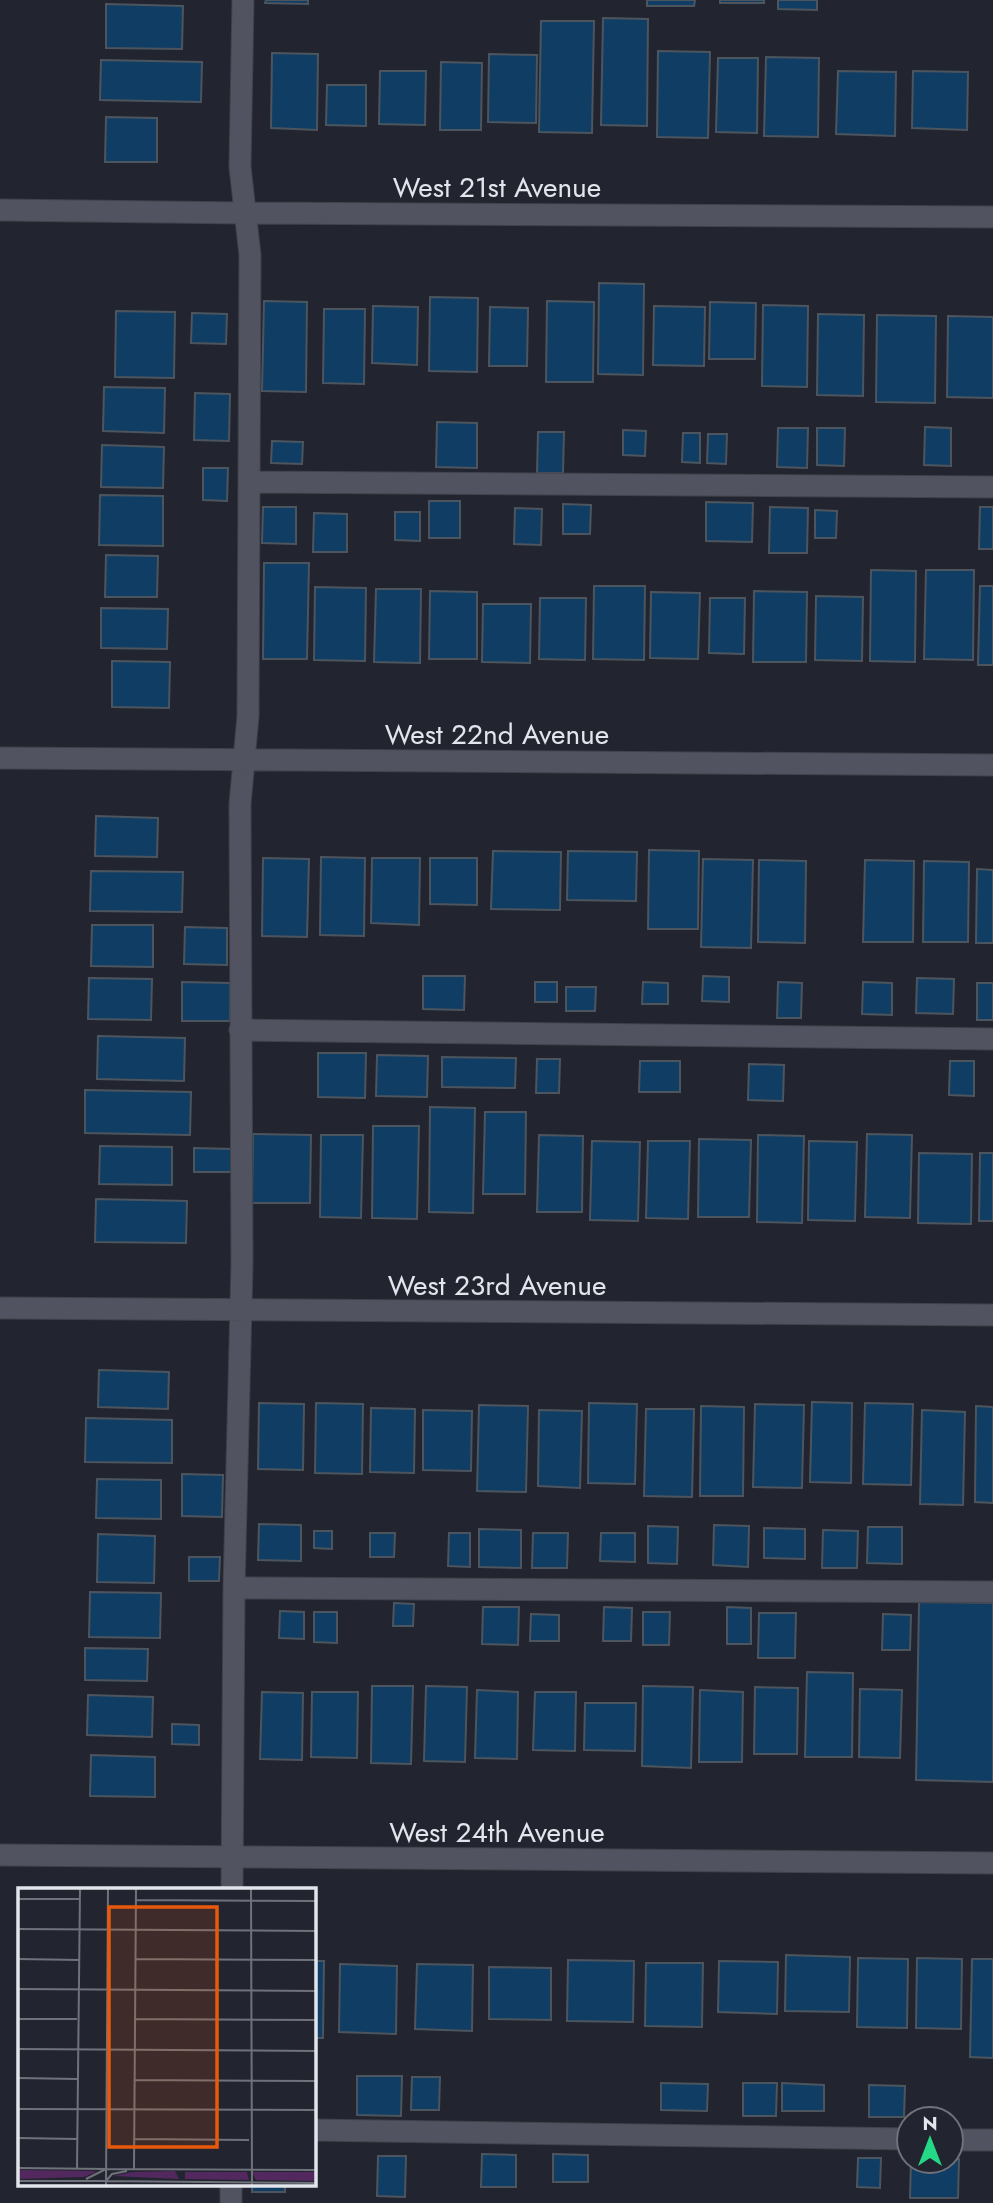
<svg xmlns="http://www.w3.org/2000/svg" width="993" height="2203" viewBox="0 0 993 2203" font-family="Jost,sans-serif">
<style>
.building{fill:#103d64;stroke:#4c555e;stroke-width:2}
.lines{fill:none;stroke-linecap:round;stroke-linejoin:round}
.minor-casing{stroke:#3f424a;stroke-width:23}
.minor{stroke:#515460;stroke-width:21}
.labels{text-anchor:middle;stroke-width:5;stroke-linejoin:round;paint-order:stroke}
.street-label{font-size:28px;fill:#e2e5eb;stroke:#22252f}
.inset-road{fill:none;stroke:#6f727a;stroke-width:2}
.view{fill:#e8590c;fill-opacity:0.15;stroke:#e8590c;stroke-width:3.5}
.inset-edge{fill:none;stroke:#e2e5eb;stroke-width:3.5}
</style>
<rect width="100%" height="100%" fill="#22252f"/>
<path class="building" d="M266 0H308V4L265 3Z
M647 0H695L694 6H647Z
M720 0H764V3H720Z
M778 0H817V10L778 9Z
M106 4 183 6 182 49 106 48Z
M603 18 648 19 647 126 601 125Z
M541 21H594L592 133 539 132Z
M658 51 710 52 708 138 657 137Z
M272 53 318 54 317 130 271 128Z
M489 54 537 55 536 123 488 122Z
M766 57 819 58 818 137 764 136Z
M718 58H758L757 133 716 132Z
M101 60 202 62 201 102 100 100Z
M441 62 482 63 481 130H440Z
M380 71H426L425 125 379 124Z
M838 71 896 72 895 136 836 134Z
M913 71 968 72 967 130 912 128Z
M327 85H366V126L326 125Z
M106 117 157 118V162H105Z
M599 283 644 284 643 375 598 374Z
M430 297 478 298 477 372 429 371Z
M264 301 307 302 306 392 262 391Z
M547 301 594 302 593 382H546Z
M710 302 756 303 755 359H709Z
M763 305 808 306 807 387 762 386Z
M373 306 418 307 417 365 372 363Z
M654 306 705 307 704 366 653 365Z
M490 307 528 308 527 366H489Z
M324 309H365L364 384 323 383Z
M116 311 175 312 174 378 115 377Z
M192 313 227 314 226 344 191 343Z
M818 314 864 315 863 396 817 395Z
M877 315 936 316 935 403 876 402Z
M948 316 993 317V398L947 397Z
M104 387 165 388 164 433 103 431Z
M195 393 230 394 229 441 194 440Z
M437 422 477 423V468L436 467Z
M925 427 951 428V466L924 465Z
M778 428H808L807 468 777 467Z
M817 428H845L844 466 817 465Z
M623 430 646 431 645 456 623 455Z
M538 432H564L563 473H537Z
M683 433H700V463L682 462Z
M708 434H727L726 464 707 463Z
M272 441 303 442 302 464 271 463Z
M102 445 164 447 163 488 101 487Z
M203 468H228L227 501 203 500Z
M100 495 163 496V546L99 545Z
M429 501H460V538H429Z
M706 502 753 503 752 542 706 541Z
M563 504 591 505 590 534H563Z
M263 507H296V544L262 543Z
M770 507 808 508 807 553H769Z
M980 507H993V549H979Z
M515 508 542 509 541 545 514 544Z
M815 510 837 511 836 538H815Z
M395 512H420V541L395 540Z
M314 513 347 514V552H313Z
M106 555 158 556 157 597H105Z
M264 563H309L307 659H263Z
M871 570 916 571 915 662 870 661Z
M926 570H974L973 660 924 659Z
M594 586H645L644 660 593 659Z
M980 586H993V665H978Z
M315 587 366 588 365 661 314 660Z
M376 589H421L420 663 374 662Z
M430 591 477 592V659H429Z
M754 591 807 592 806 662H753Z
M651 592 700 593 698 659 650 658Z
M816 596 863 597 862 661 815 660Z
M540 598H586L585 660 539 659Z
M710 598H745L744 654 709 653Z
M483 604H531L530 663 482 662Z
M101 608 168 609 167 649 101 648Z
M112 661 170 662 169 708 112 707Z
M96 816 158 818 157 857 95 856Z
M649 850 699 851 698 929H648Z
M493 851 561 852 560 910 491 909Z
M568 851 637 852 636 901 567 900Z
M321 857 365 858 364 936 320 935Z
M263 858 309 859 307 937 262 936Z
M372 858H420L419 925 371 923Z
M430 858H477V905L430 904Z
M703 859 753 860 751 948 701 947Z
M759 860 806 861 805 943 758 942Z
M865 860 914 861 913 942H863Z
M924 861 969 862 968 942H923Z
M977 869 993 870V943H976Z
M91 871 183 872 182 912 90 911Z
M92 925H153V967L91 966Z
M185 927 227 928V965L184 964Z
M423 976H465L464 1010 423 1009Z
M703 976 729 977V1002L702 1001Z
M89 978 152 979 151 1020 88 1019Z
M917 978 954 979 953 1014 916 1013Z
M182 982 230 983V1021H182Z
M535 982H557V1002H535Z
M643 982 668 983V1004H642Z
M778 982 802 983 801 1018H777Z
M863 982 892 983V1015L862 1014Z
M977 983H993V1020H977Z
M566 987H596L595 1011H566Z
M98 1036 185 1038 184 1081 97 1079Z
M318 1053H366L365 1098 318 1097Z
M377 1055 428 1056 427 1097 376 1096Z
M442 1057 516 1058 515 1088 442 1087Z
M537 1059H560L559 1093H536Z
M640 1061H680V1092H639Z
M950 1061H974V1096L949 1095Z
M749 1064 784 1065 783 1101 748 1100Z
M85 1090 191 1092 190 1135 85 1133Z
M430 1107 475 1108 473 1213 429 1212Z
M485 1112H526L525 1194H483Z
M373 1126H419L417 1219 372 1218Z
M253 1134 311 1135 310 1203H252Z
M867 1134 912 1135 910 1218 865 1217Z
M321 1135H363L361 1218 320 1217Z
M539 1135 583 1136 582 1212H537Z
M758 1135 804 1136 802 1223 757 1222Z
M699 1139 751 1140 749 1217H698Z
M592 1141 640 1142 638 1221 590 1220Z
M648 1141H690L688 1219 646 1218Z
M809 1141 857 1142 855 1221 808 1220Z
M100 1146 172 1147V1185L99 1184Z
M194 1148 232 1149 231 1172H194Z
M919 1153 972 1154 971 1224 918 1223Z
M980 1153H993V1221H979Z
M96 1199 187 1201 186 1243 95 1242Z
M99 1370 169 1372 168 1409 98 1407Z
M812 1402 852 1403 851 1483 810 1482Z
M259 1403 304 1404 303 1470 258 1469Z
M316 1403 363 1404 362 1474 315 1473Z
M589 1403 637 1404 635 1484 588 1483Z
M865 1403 913 1404 911 1485 863 1484Z
M755 1404 804 1405 802 1488 753 1487Z
M479 1405 528 1406 526 1492 477 1491Z
M701 1406 744 1407 743 1496H700Z
M976 1406 993 1407V1503L975 1502Z
M371 1408 415 1409 414 1473 370 1472Z
M646 1409H694L692 1497 644 1496Z
M423 1410 472 1411 471 1471 423 1470Z
M539 1410 582 1411 580 1488 538 1486Z
M922 1410 965 1412 963 1505 920 1504Z
M86 1418 172 1420V1463L85 1462Z
M182 1474 223 1475 222 1517 182 1516Z
M97 1479 161 1480V1519L96 1518Z
M259 1524 301 1525V1561L258 1560Z
M714 1525 749 1526 748 1567 713 1565Z
M648 1526 678 1527 677 1564 648 1563Z
M868 1527H902V1564L867 1563Z
M764 1528 805 1529V1559L764 1558Z
M479 1529 521 1530V1568L479 1567Z
M823 1530 858 1531 857 1568H822Z
M314 1531H332V1549L314 1548Z
M370 1533H395L394 1557H370Z
M449 1533H470V1567L448 1566Z
M533 1533H568L567 1568H532Z
M601 1533H635V1562L600 1561Z
M98 1534 155 1536 154 1583 97 1582Z
M189 1557H220L219 1581H189Z
M90 1592 161 1593 160 1638 89 1637Z
M919 1602 993 1603V1782L916 1780Z
M394 1603 414 1604 413 1626H393Z
M483 1607H519L518 1645 482 1644Z
M604 1607 632 1608 631 1641H603Z
M727 1607 751 1608V1644H727Z
M280 1611 304 1612V1639L279 1638Z
M314 1612H337V1643L314 1642Z
M643 1612H670L669 1645H643Z
M759 1613H796L795 1658H758Z
M531 1614 559 1615V1641H530Z
M883 1614 911 1615 910 1650H882Z
M85 1648 148 1649 147 1681 85 1680Z
M807 1672 853 1673 852 1757H805Z
M372 1686H413L411 1764 371 1763Z
M426 1686 467 1687 465 1762 424 1761Z
M643 1686 693 1687 691 1768 642 1766Z
M755 1687 798 1688 797 1754H754Z
M860 1689 902 1690 900 1758 859 1757Z
M477 1690 518 1692 517 1759 475 1758Z
M700 1690 743 1692 742 1762H699Z
M262 1692 303 1693 302 1760 260 1759Z
M312 1692H358L357 1758 311 1757Z
M535 1692H576L575 1751 533 1750Z
M88 1695 153 1697 152 1737 87 1735Z
M585 1703H636L635 1751 584 1750Z
M172 1724 199 1725V1745L172 1744Z
M91 1755 155 1757V1797L90 1796Z
M786 1955 850 1957 849 2012 785 2011Z
M858 1958 908 1959 907 2028 857 2027Z
M917 1958 962 1959 961 2029 916 2028Z
M972 1959H993V2058L970 2057Z
M568 1960 634 1961 633 2022 567 2021Z
M313 1961H324L323 2038H313Z
M719 1961 778 1962 777 2014 718 2012Z
M646 1963H703L702 2027 645 2026Z
M340 1964 397 1966 396 2034 339 2032Z
M417 1964 473 1965 472 2031 415 2029Z
M489 1967 551 1968V2020L489 2019Z
M357 2076H402L401 2116 357 2115Z
M412 2077H440L439 2110H411Z
M661 2083 708 2084 707 2111 661 2110Z
M743 2083H777L776 2116H743Z
M782 2083 824 2085V2111H782Z
M869 2085 905 2086 904 2117H869Z
M482 2154 516 2155V2187H481Z
M553 2154 588 2155V2182H553Z
M378 2156H406L405 2197 377 2196Z
M858 2158H881L880 2188 857 2187Z
M951 2159H959L958 2198H910L911 2161Z
M252 2184H285V2192H252Z"/>
<g class="lines">
<defs>
<path id="minor" d="M0 210 245 213 993 217
M249 482 993 487
M0 758 993 765
M240 1030 993 1039
M0 1308 993 1315
M234 1588 993 1592
M0 1855 993 1863
M232 1890 234 1588 242 1264 240 804 248 716 250 255 240 167 243 0
M313 2130 909 2139
M951 2140H993
M231 2203V2184"/>
</defs>
<use href="#minor" class="minor-casing"/>
<use href="#minor" class="minor"/>
</g>
<g class="labels">
<g class="street-label">
<text x="497" y="197">West 21st Avenue</text>
<text x="497" y="744">West 22nd Avenue</text>
<text x="497" y="1295">West 23rd Avenue</text>
<text x="497" y="1842">West 24th Avenue</text>
</g>
</g>
<g transform="translate(18 1888)">
<rect width="298" height="298" fill="#22252f"/>
<path d="M0 282 76 283 78 284 66 289 0 291ZM114 284 157 283 161 291 95 288ZM167 284H229L231 292 167 291ZM234 284H297V293L238 292Z" fill="#52285f"/>
<path class="inset-road" d="M233 0 234 297M0 11H62M117 12 298 13M0 41 298 43M0 71 62 72M118 71 298 72M0 101 298 103M0 131H59M117 131 298 132M0 161 298 163M0 190 59 191M116 192 298 193M0 221 298 222M0 250 59 251M116 251 231 252M0 280 88 281M59 281 62 0M88 281 298 282M116 281 118 0M68 291 88 281M0 293H88M88 293 298 295M88 293 94 286 109 283M88 297 90 0"/>
<path class="view" d="M91 19H199V259H91Z"/>
<rect width="298" height="298" class="inset-edge"/>
</g>
<g transform="translate(930 2140)"><circle r="33" fill="#22252f" stroke="#6f727a" stroke-width="2"/>
<path d="M0-5L12 26L0 18L-12 26Z" fill="#25d886"/>
<text y="-10" font-size="19" font-weight="bold" text-anchor="middle" fill="#e2e5eb">N</text>
</g>
</svg>
